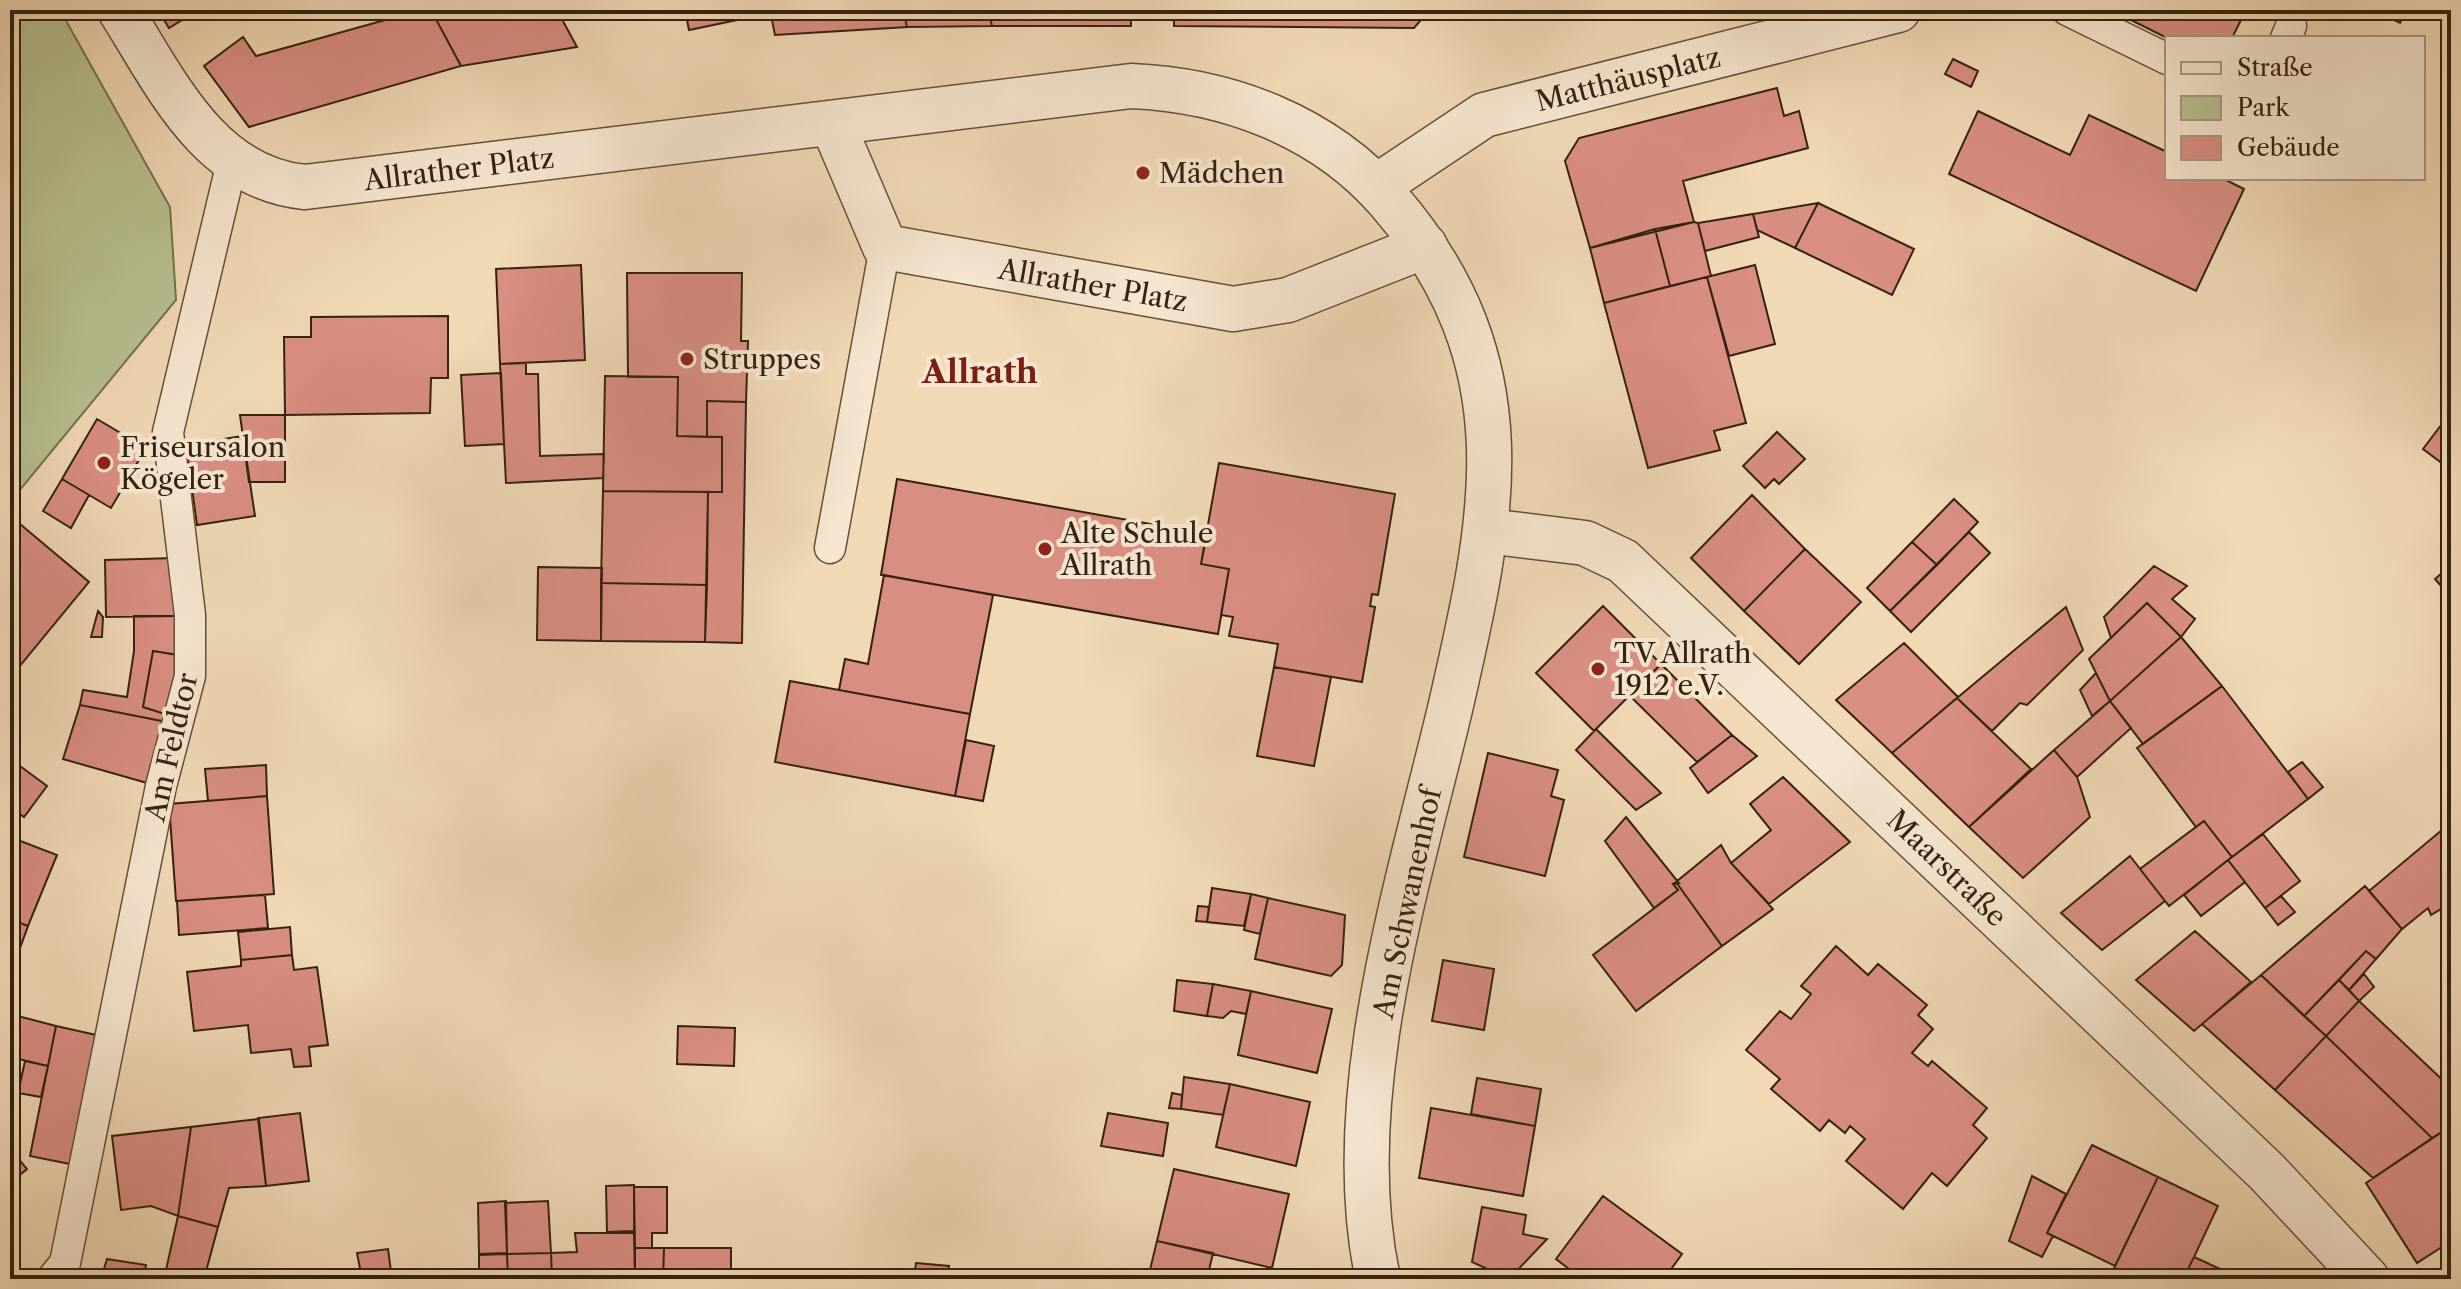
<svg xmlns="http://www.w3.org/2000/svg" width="2461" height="1289" viewBox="0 0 2461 1289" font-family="'Libre Caslon Text',serif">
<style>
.green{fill:#b8c090;stroke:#767150;stroke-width:2}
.building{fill:#d98e83;stroke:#34220f;stroke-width:2}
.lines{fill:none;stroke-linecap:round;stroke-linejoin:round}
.service-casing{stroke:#635039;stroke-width:33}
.minor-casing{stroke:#635039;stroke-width:47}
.tertiary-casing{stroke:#635039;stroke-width:47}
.service{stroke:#f6e6d0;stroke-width:30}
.minor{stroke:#f6e6d0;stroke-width:44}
.tertiary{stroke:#f6e6d0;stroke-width:44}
.poi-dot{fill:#8f2418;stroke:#f6e6d0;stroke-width:3}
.labels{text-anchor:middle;stroke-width:8;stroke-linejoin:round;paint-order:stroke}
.street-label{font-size:28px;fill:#34220f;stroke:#f6e6d0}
.poi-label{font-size:28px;fill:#34220f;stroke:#f6e6d0;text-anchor:start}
.quarter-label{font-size:32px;font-weight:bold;fill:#7a1f14;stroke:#f6e6d0}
</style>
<rect width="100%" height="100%" fill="#f1d9b6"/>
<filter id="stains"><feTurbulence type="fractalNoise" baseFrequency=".0025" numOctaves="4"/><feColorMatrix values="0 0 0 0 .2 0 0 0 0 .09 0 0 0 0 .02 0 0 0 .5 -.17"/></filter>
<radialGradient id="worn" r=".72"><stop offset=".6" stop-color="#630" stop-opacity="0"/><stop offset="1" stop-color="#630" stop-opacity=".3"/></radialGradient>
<path class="green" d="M10 10H60L170 207 176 300 10 502Z"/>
<path class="building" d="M158 10H198L169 28Z
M421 10H431L461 66 249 127 204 66 243 37 256 56Z
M431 10H557L577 47 461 66Z
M685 10H766V14L689 30Z
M770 10H903L907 27 775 35Z
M903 10H988L992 26 907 27Z
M988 10H1131V26H992Z
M1174 10H1427V13L1414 28 1174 26Z
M2133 10H2246L2232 38H2167L2129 19Z
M2374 10H2406L2400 23Z
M1953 59 1978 71 1971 87 1945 74Z
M1777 88 1784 116 1799 111 1808 148 1683 181 1694 222 1590 248 1565 161 1579 138Z
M1978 111 2070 155 2089 115 2167 152V178H2222L2244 189 2196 291 1949 174Z
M1818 203 1914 249 1892 295 1795 248Z
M1818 203 1795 248 1757 230 1753 214Z
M1753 214 1759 237 1705 251 1698 223Z
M1694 222 1698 223 1711 276 1670 286 1655 229Z
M1655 229 1670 286 1604 303 1590 248Z
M581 265 585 360 500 364 496 269Z
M1755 265 1775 344 1729 356 1707 277Z
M627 273H742L741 341H748L746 402 707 401V437L677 436 678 377H628Z
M1707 277 1746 423 1714 431 1720 450 1648 468 1604 303Z
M448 316V378H431L430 413 285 415 284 337H311V317Z
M526 363V374H538L540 456 604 454 603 478 506 483 500 364Z
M501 373 504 444 465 446 461 375Z
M605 376 678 377 677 436 722 437V492L603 491Z
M707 401 746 402 742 643 705 642 708 492H722V437H707Z
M2451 412V470L2423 449Z
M240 415H285V482H249Z
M97 419 146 448 111 508 62 479Z
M1777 432 1805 459 1779 484 1774 479 1765 488 1743 466Z
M243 436 255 516 197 525 186 445Z
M1219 463 1395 494 1378 595 1372 594 1370 606 1375 607 1362 682 1274 667 1278 644 1229 636 1233 617 1221 615 1229 569 1201 564Z
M62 479 89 495 71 528 43 511Z
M897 479 1207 534 1201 564 1229 569 1218 634 881 575Z
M603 491 708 492 707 585 601 583Z
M1752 495 1805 549 1744 611 1691 558Z
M1954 499 1978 522 1937 565 1912 542Z
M20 524 89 582 10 678V537Z
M1969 532 1990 553 1911 632 1890 611Z
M1912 542 1937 565 1890 611 1867 588Z
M1805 549 1861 602 1799 664 1744 611Z
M175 558 177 616 106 617 105 560Z
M2451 565V597L2435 579Z
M2154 566 2187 586 2172 599 2195 619 2181 637 2147 603 2111 638 2104 617Z
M538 567 602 568 601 641 537 640Z
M884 575 993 595 970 714 839 690 845 659 868 664Z
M601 583 707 585 705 642 601 641Z
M2147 603 2181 637 2110 701 2089 659Z
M1603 606 1661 664 1594 731 1536 673Z
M2066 607 2083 650 2027 705 2020 703 1992 731 1957 698Z
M98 611 103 617 102 637H91Z
M134 616H177L178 655 153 651 143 707 168 715 167 722 80 705 83 690 127 697 134 651Z
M2181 637 2222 686 2143 744 2110 701Z
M1904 643 1958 697 1892 753 1836 700Z
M153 651 178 655 168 715 143 707Z
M1661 664 1732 735 1697 762 1630 696Z
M1274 667 1331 677 1314 766 1257 756Z
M2096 673 2110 701 2092 716 2080 690Z
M790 681 970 714 955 796 775 762Z
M2222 686 2308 799 2232 857 2204 821 2196 827 2137 748Z
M1957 698 2031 769 1969 827 1892 753Z
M2110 701 2131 728 2077 777 2054 750Z
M80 705 167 722 154 785 63 759Z
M1596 729 1661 793 1636 810 1576 750Z
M1732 735 1757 756 1708 793 1690 768Z
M966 740 994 746 983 801 955 796Z
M2054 750 2077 777 2090 817 2023 878 1969 827Z
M1488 753 1558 770 1551 796 1564 800 1545 876 1464 857Z
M2302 762 2323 787 2308 799 2288 772Z
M266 765 267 796 208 801 205 769Z
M20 766 47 786 24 817 10 807V779Z
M1783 777 1850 842 1769 904 1731 863 1771 830 1750 804Z
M267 796 274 894 176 901 169 804Z
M1626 817 1679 883 1673 884 1678 890 1654 908 1605 841Z
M2204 821 2232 857 2169 906 2140 869Z
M2449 824 2451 903 2431 915 2428 908 2402 929 2369 891Z
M2263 834 2300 881 2265 908 2228 860Z
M10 837 57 855 28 926 10 919Z
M1721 845 1731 863 1773 909 1722 946 1676 882Z
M2130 856 2165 901 2102 950 2061 913Z
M2228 860 2245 882 2201 916 2184 895Z
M1676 882 1722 946 1636 1011 1593 955 1678 890 1673 884Z
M2365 886 2402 929 2376 959 2366 951 2304 1016 2261 975Z
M1212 888 1251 894 1244 926 1207 922Z
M1251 894 1268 898 1260 934 1244 930Z
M265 895 268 928 179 935 177 901Z
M2281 896 2295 912 2278 925 2265 908Z
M1268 898 1345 915 1342 965 1331 976 1255 959Z
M1198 906 1209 907 1207 922 1196 921Z
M10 919 28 926 16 959 10 956Z
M290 927 292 955 241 960 238 932Z
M2195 931 2251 982 2194 1031 2136 980Z
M1836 946 1868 975 1878 964 1927 1005 1918 1015 1933 1029 1912 1053 1928 1066 1932 1061 1987 1108 1973 1125 1987 1138 1947 1186 1932 1173 1903 1209 1846 1161 1865 1139 1850 1126 1845 1133 1829 1120 1820 1131 1771 1089 1780 1079 1746 1050 1780 1011 1791 1019 1811 994 1801 986Z
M2366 951 2376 959 2349 990 2339 980Z
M292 955 294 970 317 967 328 1045 309 1047 311 1066 294 1067 291 1049 251 1053 248 1025 194 1031 187 972 241 966V960Z
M1443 960 1494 969 1484 1030 1432 1021Z
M2364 974 2374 987 2359 1001 2349 990Z
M2261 975 2326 1036 2275 1090 2202 1024Z
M1177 980 1213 984 1207 1016 1174 1011Z
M2339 980 2359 1001 2326 1036 2304 1016Z
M1213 984 1251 991 1246 1014 1231 1011 1223 1018 1207 1016Z
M1251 991 1332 1009 1317 1073 1238 1055Z
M2359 1001 2451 1088V1126L2432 1138 2326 1036Z
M10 1014 56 1026 48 1066 10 1057Z
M56 1026 101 1036 75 1165 30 1156Z
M678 1026 735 1028 734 1066 677 1064Z
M2326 1036 2432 1138 2373 1178 2275 1090Z
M25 1061 48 1066 41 1097 18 1093Z
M1184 1077 1230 1084 1223 1115 1181 1109Z
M1477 1078 1541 1089 1535 1126 1471 1114Z
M1230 1084 1310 1102 1296 1166 1216 1147Z
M1172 1093 1182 1095 1181 1109 1169 1108Z
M1431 1108 1535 1126 1523 1196 1419 1178Z
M300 1113 309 1181 266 1186 258 1118Z
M1108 1113 1168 1123 1163 1156 1101 1146Z
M259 1119 266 1186 229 1188 218 1227 178 1216 191 1127Z
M2451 1126V1241L2417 1263 2366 1183Z
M191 1127 178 1216 151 1206 121 1210 112 1136Z
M2092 1145 2158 1177 2115 1266 2047 1233Z
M12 1151 27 1169 10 1183V1153Z
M1174 1169 1289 1194 1272 1268 1157 1241Z
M2032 1176 2066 1194 2047 1233 2053 1236 2042 1257 2009 1241Z
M2158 1177 2218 1206 2194 1257 2183 1279H2109Z
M606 1186 634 1185V1231L607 1232Z
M634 1187H667V1233H652V1248H635Z
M1603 1196 1682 1254 1664 1279H1582L1556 1259Z
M548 1201 551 1253 507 1254 505 1203Z
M478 1203 506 1201 507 1253 479 1254Z
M1482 1207 1526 1215 1523 1234 1547 1239 1509 1279 1472 1262Z
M178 1216 218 1227 204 1279H164Z
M575 1233H634L635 1279H552L551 1253 577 1252Z
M1157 1241 1213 1253 1207 1279 1148 1278Z
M635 1248H664L663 1279H635Z
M664 1248H731V1279H663Z
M388 1249 392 1279H362L357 1253Z
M551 1253 552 1279H508L507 1254Z
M507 1254 508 1279H479V1255Z
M2194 1257 2218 1268 2212 1279H2183Z
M107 1259 146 1265 144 1279H101Z
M916 1263 949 1266 947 1279H914Z
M2218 1268 2241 1279H2212Z
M318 1271 347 1279H316Z
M1050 1273 1106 1277V1279H1050Z
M813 1274 855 1279H812Z"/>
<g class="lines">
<defs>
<path id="service" d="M2067 10 2167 59
M2286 38 2291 26
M830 548 885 247
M52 1279 65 1263 161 786 190 676V615L168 432 232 162"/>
<path id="minor" d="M833 125 885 247 1233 309 1288 300 1425 246
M1376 187 1484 115 1898 10
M1487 531 1585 543 1623 561 2267 1172 2367 1279"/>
<path id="tertiary" d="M120 10C166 83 209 178 305 187L1131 86C1228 90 1324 126 1389 201 1530 363 1494 518 1450 709 1408 885 1339 1099 1378 1279"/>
</defs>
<use href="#service" class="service-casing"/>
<use href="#minor" class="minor-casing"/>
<use href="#tertiary" class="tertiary-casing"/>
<use href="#service" class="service"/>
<use href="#minor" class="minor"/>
<use href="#tertiary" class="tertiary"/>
</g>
<g class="poi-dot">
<circle cx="1143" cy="173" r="8"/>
<circle cx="687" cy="359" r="8"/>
<circle cx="104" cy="463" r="8"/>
<circle cx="1045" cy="549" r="8"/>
<circle cx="1598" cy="669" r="8"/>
</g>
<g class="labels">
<g class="street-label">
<text transform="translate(1628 79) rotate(-14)" y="10">Matthäusplatz</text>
<text transform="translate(459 169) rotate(-7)" y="10">Allrather Platz</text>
<text transform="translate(1093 285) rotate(10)" y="10">Allrather Platz</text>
<text transform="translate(171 747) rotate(-77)" y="10">Am Feldtor</text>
<text transform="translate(1947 868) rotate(44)" y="10">Maarstraße</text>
<text transform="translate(1407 903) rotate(-78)" y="10">Am Schwanenhof</text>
</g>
<g class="poi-label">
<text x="1159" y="183">Mädchen</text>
<text x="703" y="369">Struppes</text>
<text x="120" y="457">Friseursalon<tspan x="120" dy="32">Kögeler</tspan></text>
<text x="1061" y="543">Alte Schule<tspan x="1061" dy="32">Allrath</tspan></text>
<text x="1614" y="663">TV Allrath<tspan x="1614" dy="32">1912 e.V.</tspan></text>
</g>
<g class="quarter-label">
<text x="980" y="383">Allrath</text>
</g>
</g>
<rect width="2461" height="1289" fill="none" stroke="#f1d9b6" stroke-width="40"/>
<rect x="12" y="12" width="2437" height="1265" fill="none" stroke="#34220f" stroke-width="4"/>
<rect x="20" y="20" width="2421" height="1249" fill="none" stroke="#34220f" stroke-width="2"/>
<rect x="2165" y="36" width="260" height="144" fill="#f6e6d0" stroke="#a89883" stroke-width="2"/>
<rect x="2181" y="62" width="40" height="12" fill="#f6e6d0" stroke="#a89883" stroke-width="2"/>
<text x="2237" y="76" font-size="24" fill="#34220f">Straße</text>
<rect x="2181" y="96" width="40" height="24" fill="#b8c090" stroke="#a89883" stroke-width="2"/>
<text x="2237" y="116" font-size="24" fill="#34220f">Park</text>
<rect x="2181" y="136" width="40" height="24" fill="#d98e83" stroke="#a89883" stroke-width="2"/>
<text x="2237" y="156" font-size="24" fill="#34220f">Gebäude</text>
<rect width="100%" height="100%" filter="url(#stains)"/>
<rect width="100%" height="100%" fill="url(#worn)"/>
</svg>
